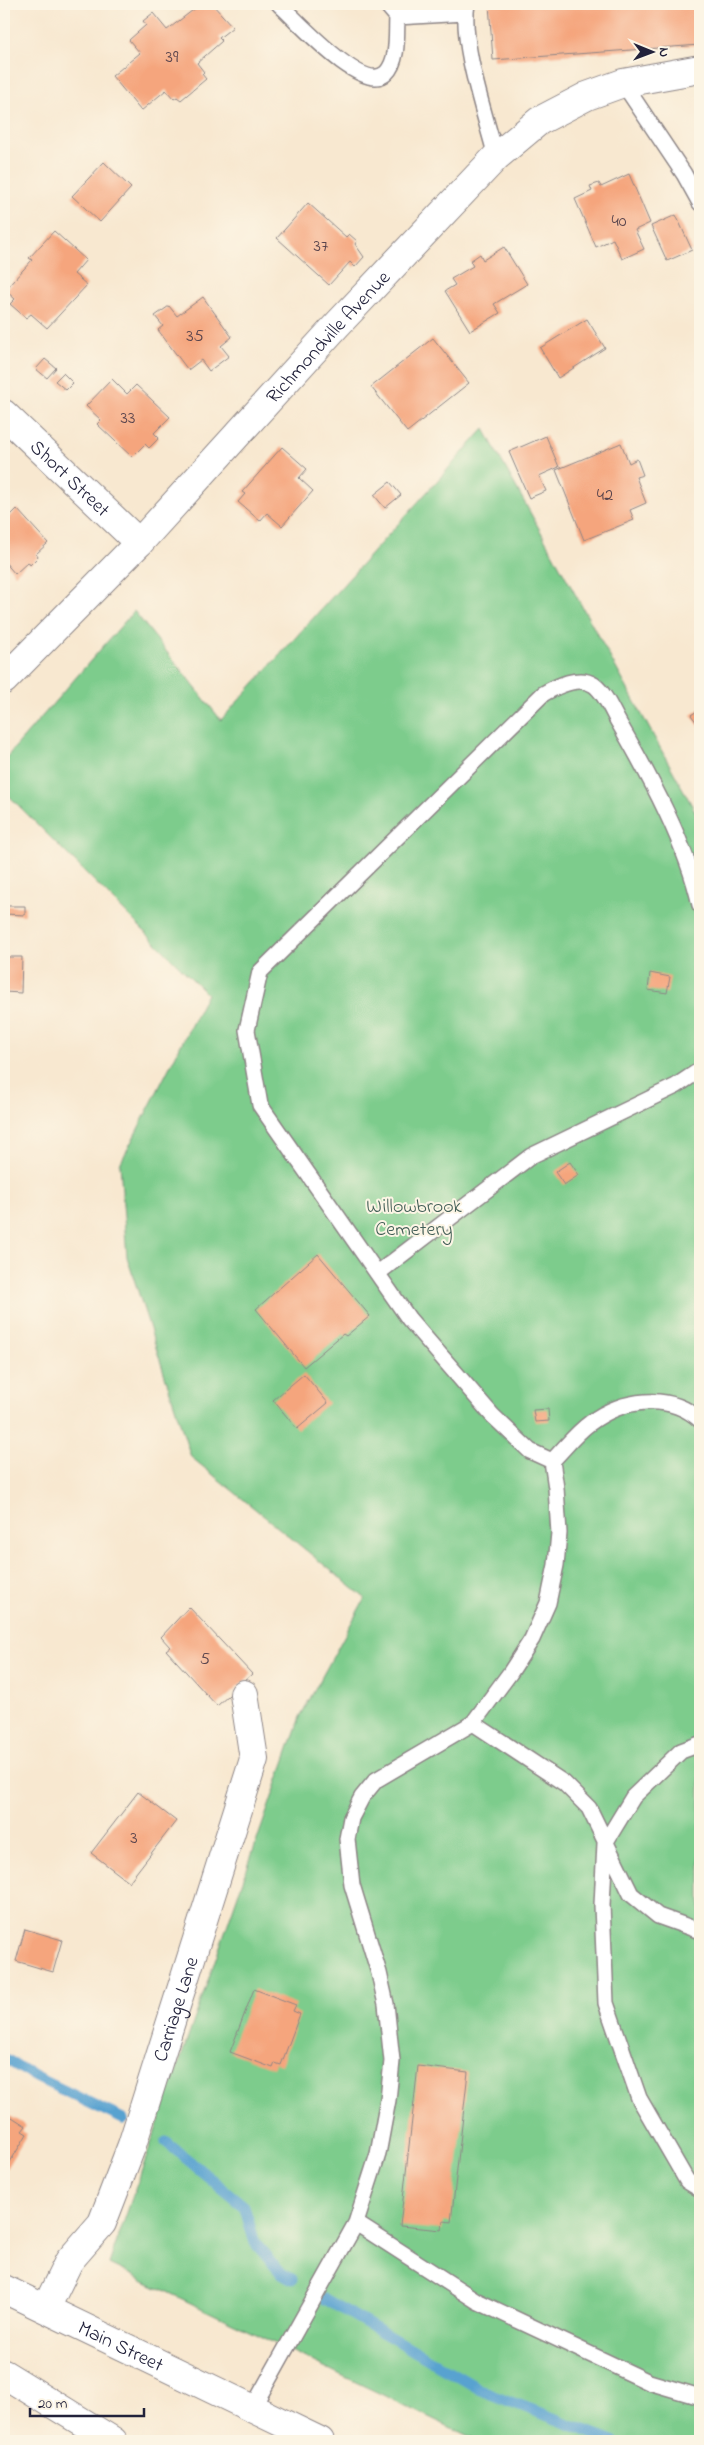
<svg xmlns="http://www.w3.org/2000/svg" width="704" height="2445" viewBox="0 0 704 2445" font-family="'Indie Flower',sans-serif">
<style>
.green{fill:#7dcc8c;stroke:#507764}
.lines{fill:none;stroke-linecap:round;stroke-linejoin:round}
.stream{stroke:#59a2d0;stroke-width:11}
.building{fill:#f5a57d}
.lane-casing{stroke:#8d8586;stroke-width:18}
.street-casing{stroke:#8d8586;stroke-width:30}
.secondary-casing{stroke:#8d8586;stroke-width:30}
.lane{stroke:#fff;stroke-width:15}
.street{stroke:#fff;stroke-width:28}
.secondary{stroke:#fff;stroke-width:28}
.labels{text-anchor:middle;stroke-width:4;stroke-linejoin:round;paint-order:stroke}
.number-label{font-size:18px;fill:#57434c}
.street-label{font-size:20px;fill:#22223b;stroke:#fcf5e5}
.park-label{font-size:20px;fill:#425e57;stroke:#fcf5e5}
</style>
<rect width="100%" height="100%" fill="#fcf5e5"/>
<filter id="ink" filterUnits="userSpaceOnUse"><feTurbulence type="fractalNoise" baseFrequency=".02" numOctaves="2"/><feDisplacementMap in="SourceGraphic" scale="10" xChannelSelector="R" yChannelSelector="G"/><feConvolveMatrix kernelMatrix="1 2 1 2 8 2 1 2 1" color-interpolation-filters="sRGB"/></filter>
<filter id="wash" filterUnits="userSpaceOnUse"><feTurbulence type="fractalNoise" baseFrequency=".0096" numOctaves="4" result="noise"/><feDisplacementMap in="SourceGraphic" scale="20" xChannelSelector="R" yChannelSelector="G"/><feGaussianBlur stdDeviation="1.12" result="paint"/><feColorMatrix in="noise" values="0 0 0 0 0 0 0 0 0 0 0 0 0 0 0 0 0 1.4 0 .05"/><feComposite in="paint" operator="in"/></filter>
<g filter="url(#wash)">
<rect width="100%" height="100%" fill="#f8e8d0"/>
<path class="green" d="M484 429 700 820V2441H479L109 2264 300 1717 365 1598 191 1457 127 1257 120 1164 207 994 4 791V760L134 611 221 720Z"/>
<g class="lines">
<path class="stream" d="M4 2058 36 2077 123 2119
M166 2142 244 2206 255 2243 280 2272 292 2279
M325 2299 483 2391 613 2441"/>
</g>
<g id="blocks">
<path class="building" d="M201 4H212L233 27 219 38 222 41 197 63 204 72 202 74 206 79 181 100 177 97 174 99 166 90 141 111 112 76 140 53 129 40 146 25 143 21 153 13 167 30Z
M489 4H700V45L493 60Z
M104 162 131 188 100 222 72 196Z
M629 174 650 223 635 230 644 249 622 259 613 239 596 247 575 199 592 191 590 186 599 183 601 187Z
M308 203 346 237 349 234 357 241 355 244 364 257 355 267 350 262 329 285 277 238Z
M676 215 692 250 667 261 651 226Z
M54 231 86 260 74 274 87 285 47 328 31 314 26 318 10 304 15 299 5 290 32 260 29 258Z
M504 247 527 284 494 304 500 313 470 331 445 291 455 285 451 279 473 266 470 261 480 254 483 260Z
M203 297 232 337 221 346 229 356 209 371 201 360 188 370 158 330 163 326 155 316 169 306 177 316Z
M587 319 605 348 558 378 540 348Z
M433 338 469 383 407 432 371 387Z
M45 359 56 368 47 378 36 369Z
M63 373 73 383 66 390 55 381Z
M112 379 127 394 136 385 170 417 154 433 159 438 149 448 145 444 132 457 97 424 101 420 86 406Z
M546 436 559 467 539 476 546 491 529 498 509 452Z
M621 443 629 463 637 459 643 475 636 477 646 503 630 510 634 520 584 540 556 470Z
M282 447 307 469 299 478 313 491 282 526 267 513 260 521 238 502 245 494 242 492Z
M390 482 401 495 385 508 374 495Z
M17 509 48 543 36 554 38 557 30 565 28 562 15 574 4 561V522Z
M700 709V727L691 715Z
M4 906H25V915L4 914Z
M4 957H22L21 993 4 992Z
M650 973 670 977 667 993 648 990Z
M570 1162 579 1175 564 1185 555 1172Z
M318 1254 370 1316 346 1336 343 1334 304 1367 256 1309Z
M304 1374 328 1403 297 1429 273 1400Z
M548 1409 549 1421 535 1422 533 1410Z
M189 1607 252 1674 217 1706 166 1650 170 1647 161 1637Z
M138 1792 176 1821 129 1882 91 1853Z
M25 1929 62 1940 53 1972 16 1961Z
M254 1989 296 2005 293 2011 300 2014 281 2065 275 2063 273 2068 230 2052Z
M418 2066 468 2072 451 2222 443 2221 442 2230 400 2226Z
M4 2112 26 2126 22 2131 27 2134 4 2172Z"/>
</g>
</g>
<g filter="url(#ink)">
<use href="#blocks" fill-opacity="0" stroke="#8d8586" stroke-width="1"/>
<g class="lines">
<defs>
<path id="lane" d="M279 4C296 19 363 95 386 73 399 60 396 33 397 17L386 4
M467 4C460 43 486 117 496 157
M397 17 465 13
M623 83 684 174 700 203
M378 1273 531 1156 676 1086 700 1070
M552 1461 530 1451 492 1415 409 1319 260 1105 247 1030 260 972 543 694C557 686 579 675 594 685 605 693 612 711 619 723 650 777 687 845 700 905
M473 1723 564 1783 589 1808 631 1894 658 1916 700 1931
M700 1744 681 1751 633 1797 605 1843 602 1905 606 2003 639 2098 687 2181 700 2189
M356 2223 477 2301 649 2382 700 2397
M252 2409 356 2223 378 2154 388 2100 392 2061 386 2004 379 1973 352 1885 347 1839 351 1818 362 1797 376 1780 473 1723 510 1673 532 1639 548 1603 556 1565 559 1533 556 1488 552 1461C564 1449 576 1433 590 1423 622 1399 669 1392 700 1420"/>
<g id="street">
<path id="s1" d="M4 414 139 543"/>
<path id="s2" d="M4 680 139 543 336 326 496 157 539 121 587 96 623 83 700 69"/>
<path id="s3" d="M46 2308 69 2261 102 2223 132 2145 254 1759 244 1694"/>
<path d="M4 2374 113 2441"/>
</g>
<g id="secondary">
<path id="s4" d="M4 2289 320 2441"/>
</g>
</defs>
<use href="#lane" class="lane-casing"/>
<use href="#street" class="street-casing"/>
<use href="#secondary" class="secondary-casing"/>
<use href="#lane" class="lane"/>
<use href="#street" class="street"/>
<use href="#secondary" class="secondary"/>
</g>
</g>
<g class="labels">
<g class="number-label">
<text x="172" y="62">39</text>
<text x="619" y="226">40</text>
<text x="321" y="251">37</text>
<text x="195" y="341">35</text>
<text x="128" y="423">33</text>
<text x="605" y="500">42</text>
<text x="205" y="1664">5</text>
<text x="134" y="1843">3</text>
</g>
<g class="street-label">
<text dy="7" stroke="none"><textPath href="#s2" startOffset="472">Richmondville Avenue</textPath></text>
<text dy="7" stroke="none"><textPath href="#s1" startOffset="92">Short Street</textPath></text>
<text dy="7" stroke="none"><textPath href="#s3" startOffset="329">Carriage Lane</textPath></text>
<text dy="7" stroke="none"><textPath href="#s4" startOffset="130">Main Street</textPath></text>
</g>
<g class="park-label">
<text x="414" y="1212">Willowbrook<tspan x="414" dy="23">Cemetery</tspan></text>
</g>
</g>
<rect width="704" height="2445" fill="none" stroke="#fcf5e5" stroke-width="20"/>
<g transform="translate(652 52) rotate(91)" stroke="#fcf5e5" stroke-width="4" paint-order="stroke">
<path d="M0-4L9 19L0 12L-9 19Z" fill="#22223b"/>
<text y="-8" font-size="14" font-weight="bold" text-anchor="middle" fill="#22223b">N</text>
</g>
<path d="M30 2408v8h114v-8" fill="none" stroke="#22223b" stroke-width="2.5"/>
<text x="38" y="2408" font-size="15" fill="#22223b" stroke="#fcf5e5" stroke-width="4" paint-order="stroke">20 m</text>
</svg>
